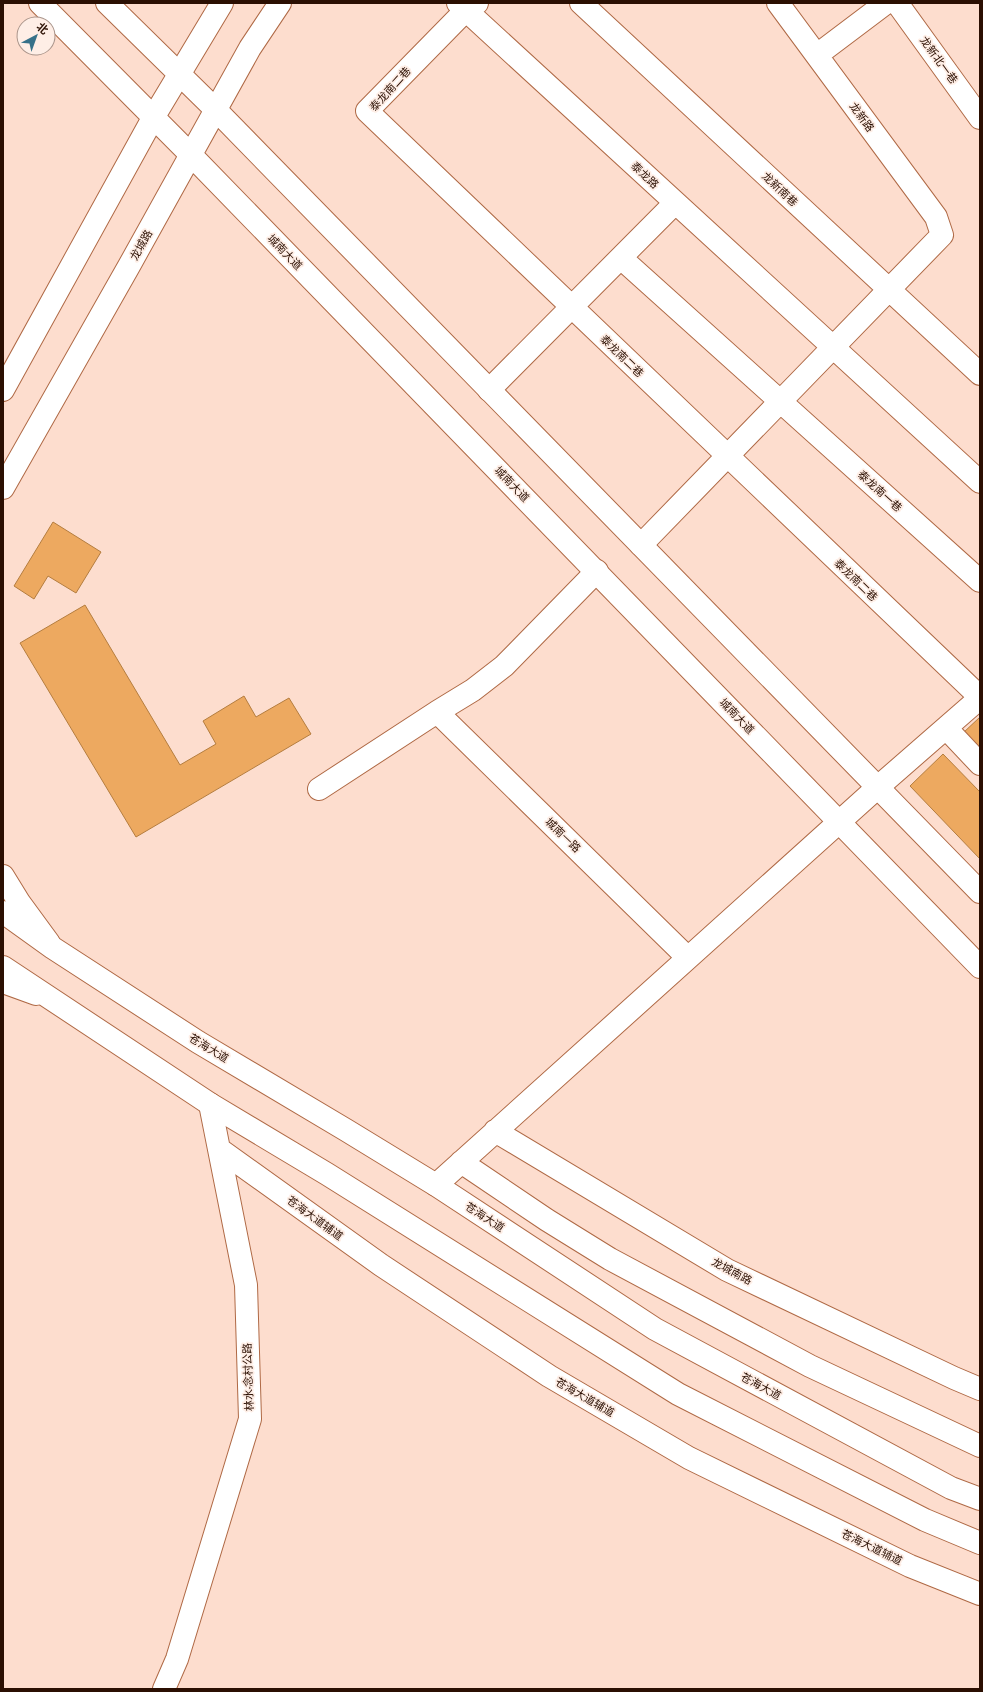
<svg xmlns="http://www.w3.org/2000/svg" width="983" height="1692" viewBox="0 0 983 1692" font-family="Jost,'Noto Sans SC',sans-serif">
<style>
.building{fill:#eda960;stroke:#b47d3f}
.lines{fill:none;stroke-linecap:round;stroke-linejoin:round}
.minor-casing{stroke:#af6945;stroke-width:24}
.major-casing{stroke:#af6945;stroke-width:24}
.highway-casing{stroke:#af6945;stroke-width:24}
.minor{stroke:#fff;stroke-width:22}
.major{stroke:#fff;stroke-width:22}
.highway{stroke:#fff;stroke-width:22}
.labels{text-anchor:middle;stroke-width:3.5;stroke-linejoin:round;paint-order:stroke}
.street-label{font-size:11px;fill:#2b0f02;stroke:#feeee6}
</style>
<rect width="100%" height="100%" fill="#fdddce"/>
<path class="building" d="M53 522 101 552 76 593 48 576 34 599 14 586Z
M85 605 180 765 216 744 203 721 244 696 256 717 289 698 311 734 136 837 20 643Z
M980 717V751L963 733Z
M943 754 980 792V859L910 786Z"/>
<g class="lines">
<defs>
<path id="minor" d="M458 3 980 482
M477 3 466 10 367 111 980 697
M581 3 980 374
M897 3 980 118
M817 55 886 3
M621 258 980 581
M489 390 675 203
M641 545 942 235 936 217 778 3
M437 712 688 958
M946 728 980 764
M319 789 437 712 473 690 504 666 597 571
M495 1131 727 1270 954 1378 980 1389
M219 1149 381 1265 549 1376 689 1458 910 1566 980 1594
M461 1162 547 1220 610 1259 810 1366 980 1446
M436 1185 878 787 980 698
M164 1689 177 1659 250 1419 246 1285 210 1104"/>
<path id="major" d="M40 3 191 155 980 967
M107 3 216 110 980 892
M3 390 153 118 222 3
M3 488 129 266 250 48 280 3
M3 876 19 902 49 943
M3 982 36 994"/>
<path id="highway" d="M3 912 53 948 198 1042 346 1130 436 1185 655 1329 951 1488 980 1499
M3 967 210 1104 327 1174 678 1394 925 1520 980 1543"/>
</defs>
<use href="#minor" class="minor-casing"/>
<use href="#major" class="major-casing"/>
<use href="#highway" class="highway-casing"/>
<use href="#minor" class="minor"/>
<use href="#major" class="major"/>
<use href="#highway" class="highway"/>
</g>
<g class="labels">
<g class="street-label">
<text transform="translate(939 60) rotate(54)" y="4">龙新北一巷</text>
<text transform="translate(390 89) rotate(-48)" y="4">泰龙南二巷</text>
<text transform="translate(862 117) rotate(54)" y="4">龙新路</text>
<text transform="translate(645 175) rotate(43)" y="4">泰龙路</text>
<text transform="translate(780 189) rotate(43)" y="4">龙新南巷</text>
<text transform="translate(141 245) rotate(-61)" y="4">龙城路</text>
<text transform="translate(285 252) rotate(46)" y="4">城南大道</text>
<text transform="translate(622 356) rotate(44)" y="4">泰龙南二巷</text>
<text transform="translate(512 484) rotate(46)" y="4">城南大道</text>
<text transform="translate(880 491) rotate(42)" y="4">泰龙南一巷</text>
<text transform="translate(856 580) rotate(44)" y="4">泰龙南二巷</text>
<text transform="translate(737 716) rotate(46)" y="4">城南大道</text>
<text transform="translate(563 835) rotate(44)" y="4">城南一路</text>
<text transform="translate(209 1048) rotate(31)" y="4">苍海大道</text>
<text transform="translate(485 1217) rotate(33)" y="4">苍海大道</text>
<text transform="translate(315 1218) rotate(36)" y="4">苍海大道辅道</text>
<text transform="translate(732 1271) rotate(28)" y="4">龙城南路</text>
<text transform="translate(248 1377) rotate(-92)" y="4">林水-念村公路</text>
<text transform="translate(761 1386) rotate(28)" y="4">苍海大道</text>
<text transform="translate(585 1397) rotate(30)" y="4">苍海大道辅道</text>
<text transform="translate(872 1547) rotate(26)" y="4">苍海大道辅道</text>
</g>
</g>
<rect width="983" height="1692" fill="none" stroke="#2b0f02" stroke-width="8"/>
<g transform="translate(36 36) rotate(41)"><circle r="19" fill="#feeee6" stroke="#aa958b"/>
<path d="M0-3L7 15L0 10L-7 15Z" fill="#367189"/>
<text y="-6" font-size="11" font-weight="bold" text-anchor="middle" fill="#2b0f02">北</text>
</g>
</svg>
